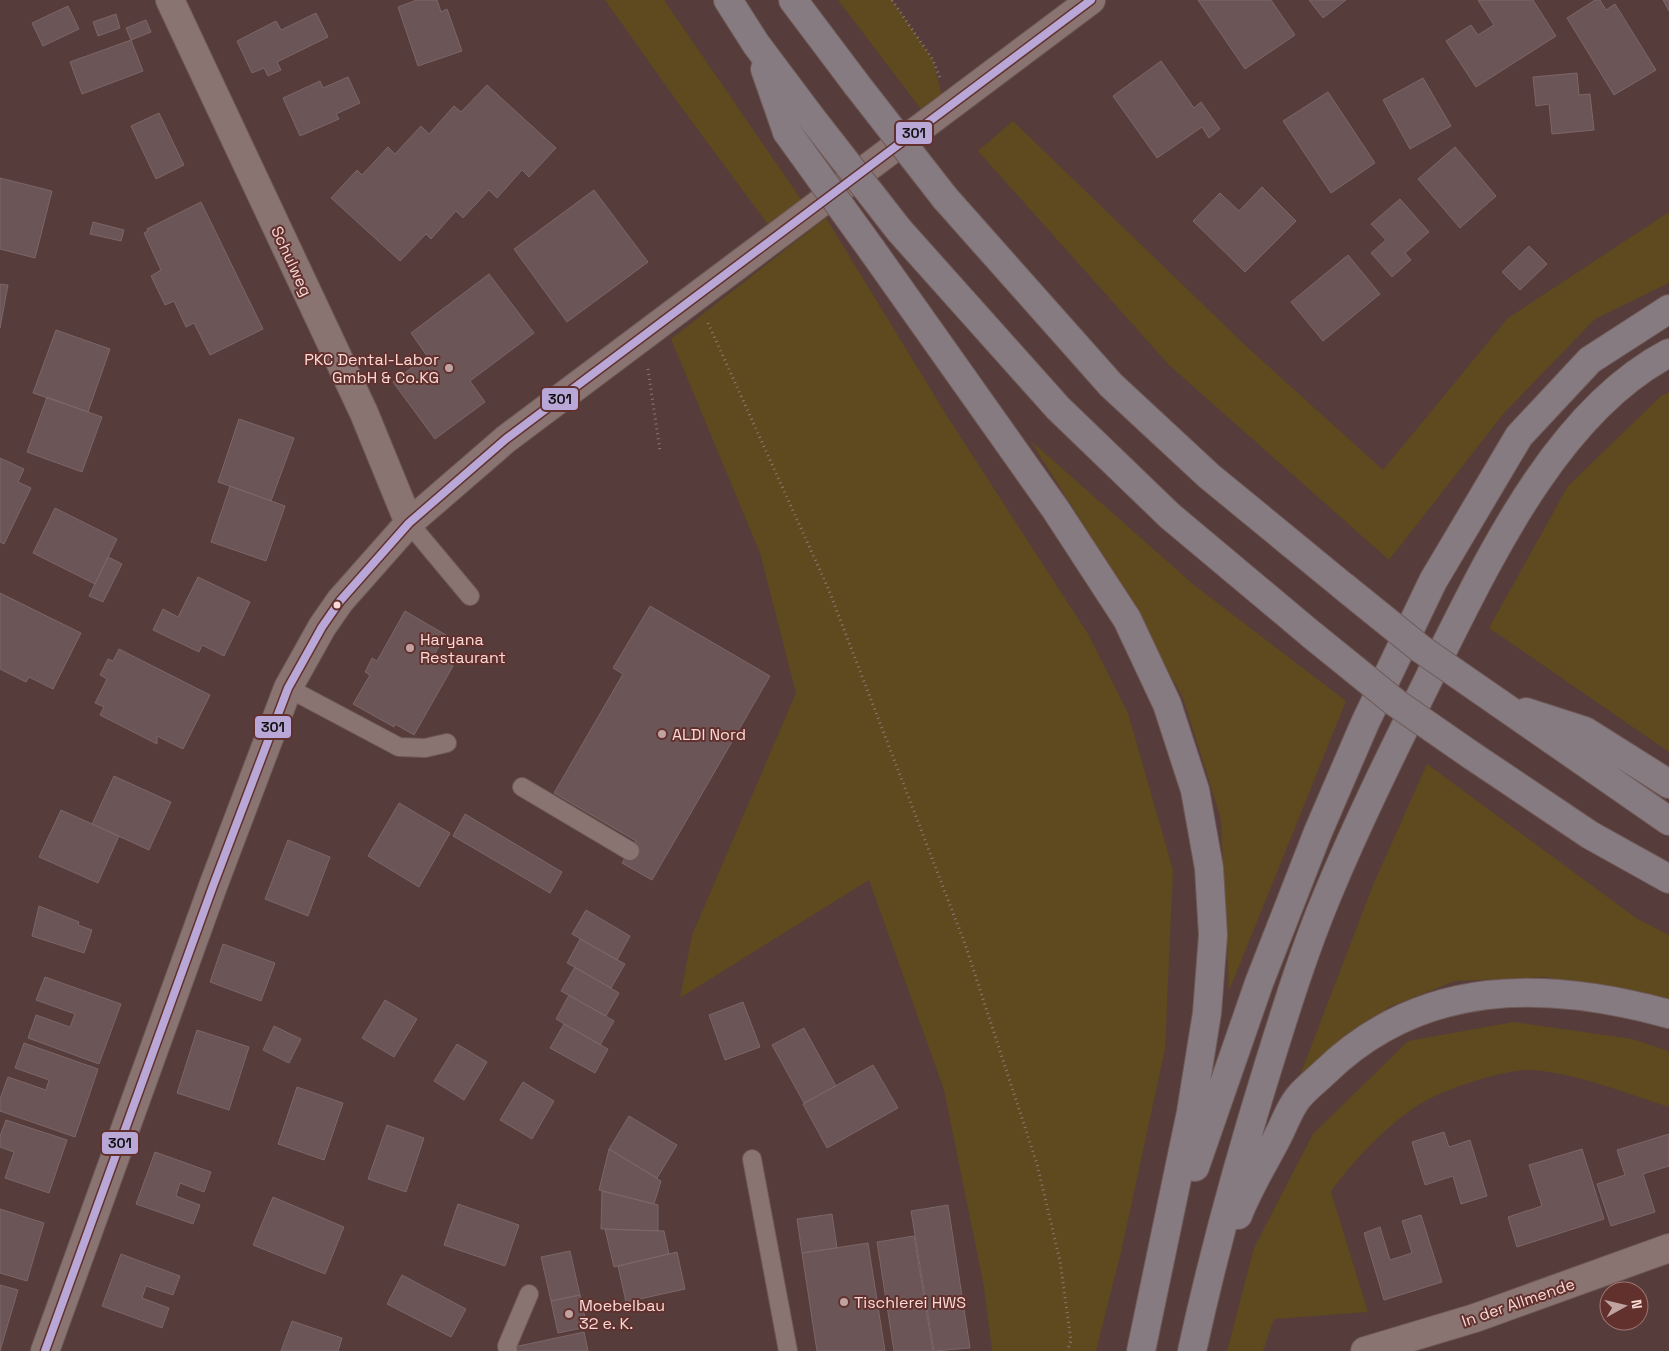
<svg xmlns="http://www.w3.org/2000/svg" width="1669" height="1351" viewBox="0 0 1669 1351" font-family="'Space Grotesk',sans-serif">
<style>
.green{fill:#5f491f}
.building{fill:#6b5556;stroke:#7c6668}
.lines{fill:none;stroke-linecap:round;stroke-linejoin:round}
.lane-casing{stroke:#6f5957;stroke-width:20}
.street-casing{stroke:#6f5957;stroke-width:30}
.highway-casing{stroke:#6f5957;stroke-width:30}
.path{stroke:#8c7877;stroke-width:3;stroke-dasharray:1 4;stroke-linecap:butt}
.lane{stroke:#897472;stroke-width:18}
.street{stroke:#897472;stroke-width:28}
.highway{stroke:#867b81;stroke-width:28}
.highway-bridge-casing{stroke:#6f5957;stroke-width:30;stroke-linecap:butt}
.highway-bridge{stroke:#867b81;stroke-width:28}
.bus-1-casing{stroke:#62312e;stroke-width:11}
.bus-1{stroke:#b8a7d7;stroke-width:8}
.poi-dot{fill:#c0a3a0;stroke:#62312e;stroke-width:2}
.bus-dot{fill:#f9dad7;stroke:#62312e;stroke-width:2}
.labels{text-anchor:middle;stroke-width:4;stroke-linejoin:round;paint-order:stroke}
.street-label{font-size:16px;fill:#f9dad7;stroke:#62312e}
.poi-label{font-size:16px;fill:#f9dad7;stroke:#62312e;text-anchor:start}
.line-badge{stroke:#62312e;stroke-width:2}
.pale-badge-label{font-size:14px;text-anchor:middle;font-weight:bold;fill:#111}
</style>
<rect width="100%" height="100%" fill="#563c3a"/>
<path class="green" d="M605 0H664L805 205 769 226 679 104Z
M838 0H892L933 60 942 96 927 117Z
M1013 121 1247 347 1383 470 1508 318 1669 212V283L1595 319 1504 413 1389 560 1169 365 978 151Z
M826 218 947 416 1088 634 1128 713 1173 870 1165 1049 1121 1252 1096 1351H992L984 1287 944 1090 869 880 680 998 692 935 796 693 760 553 671 339Z
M1669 392V752L1489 628 1568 486 1661 396Z
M1030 440 1194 585 1346 701 1229 991 1221 819 1183 698 1114 573Z
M1427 764 1636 918 1669 935V1001L1546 977 1455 981 1389 1007 1299 1078 1373 885Z
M1514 1022 1632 1039 1669 1051V1107C1625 1093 1579 1074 1533 1070 1519 1069 1501 1074 1488 1077 1468 1083 1446 1090 1427 1100 1397 1115 1349 1164 1331 1192L1368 1312 1274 1319 1263 1351H1227L1254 1248 1313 1134 1408 1041Z"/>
<path class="building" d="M417 0H437L441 12 447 9 462 51 418 66 398 7Z
M1198 0H1271L1295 35 1245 69Z
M1309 0H1346L1323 18Z
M1478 0H1533L1556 36 1476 87 1446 41 1471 25 1478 35 1494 25Z
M1595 0H1600L1606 10 1615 4 1656 70 1614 95 1567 18Z
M1663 0H1669V11Z
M68 6 79 29 43 46 32 23Z
M316 13 328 37 277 62 281 70 268 76 264 68 252 73 237 41 276 21 281 30Z
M116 14 120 28 98 36 93 22Z
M146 20 151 32 131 40 126 28Z
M131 40 143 71 82 94 70 62Z
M1161 61 1194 108 1201 102 1220 129 1209 138 1202 127 1157 158 1113 96Z
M1577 73 1579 95 1590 94 1594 130 1552 134 1549 104 1536 106 1533 77Z
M348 77 360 103 336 114 339 119 300 136 283 98 320 81 323 88Z
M1423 78 1451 126 1410 149 1383 100Z
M487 85 556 148 529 177 522 170 497 198 489 190 463 218 456 211 431 239 426 234 400 261 331 198 357 170 362 175 388 147 395 154 421 126 429 134 454 106 461 112Z
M1328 92 1375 163 1331 193 1283 121Z
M159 113 184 165 156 179 131 126Z
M1455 147 1496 196 1460 228 1418 179Z
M0 178 52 191 35 258 0 249Z
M1262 187 1296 221 1245 272 1193 221 1220 193 1239 211Z
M594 190 648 262 567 322 514 249Z
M1400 199 1429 232 1405 253 1411 260 1392 277 1371 253 1386 240 1371 224Z
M201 202 263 329 210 355 194 323 186 327 174 301 165 305 151 276 161 270 144 233 148 231 147 229Z
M93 222 124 230 121 241 90 234Z
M1529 246 1547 264 1520 290 1502 272Z
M1348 255 1380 294 1323 341 1291 302Z
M489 274 534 333 470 381 485 402 435 439 393 382 427 356 411 333Z
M0 284 8 285 0 328Z
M56 330 110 349 88 412 33 393Z
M47 397 102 417 82 472 27 452Z
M239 419 294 438 271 501 218 482Z
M0 458 24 469 18 482 31 488 4 544 0 542Z
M230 486 285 506 266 561 211 542Z
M55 508 117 539 95 584 33 553Z
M108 557 122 564 103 602 89 596Z
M198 577 250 602 224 656 202 645 199 652 153 630 163 609 178 617Z
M0 593 81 633 53 689 29 677 26 682 0 669Z
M650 606 770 676 652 880 622 863 636 841 554 793 623 674 613 668Z
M405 611 446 635 434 655 453 666 414 735 395 724 394 727 353 704 370 675 365 672 372 658 377 661Z
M119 649 210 695 183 749 157 736V744L100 715 104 707 95 703 107 679 100 675 108 659 113 661Z
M114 776 171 802 149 850 92 824Z
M399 803 450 833 419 887 368 856Z
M61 810 119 836 98 883 39 857Z
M465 814 562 872 550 893 453 836Z
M288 840 330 857 308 916 265 899Z
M39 906 79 922 78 925 92 930 84 953 32 936Z
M586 910 630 936 617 960 572 934Z
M580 939 625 964 611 988 567 963Z
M223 944 275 963 261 1001 210 982Z
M575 967 619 993 606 1016 561 991Z
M45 977 121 1004 99 1064 28 1038 36 1015 70 1027 75 1014 36 1000Z
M569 995 614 1021 600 1045 556 1019Z
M385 1000 417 1019 394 1057 362 1038Z
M743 1002 760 1047 725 1060 709 1015Z
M564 1024 608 1049 595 1073 550 1048Z
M274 1026 301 1039 289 1063 263 1050Z
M804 1028 836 1086 804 1103 772 1045Z
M197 1030 249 1047 229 1110 177 1093Z
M24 1043 98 1069 75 1137 0 1111V1099L8 1077 46 1090 49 1080 15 1068Z
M457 1044 487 1062 464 1100 434 1081Z
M873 1065 898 1108 827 1148 803 1104Z
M523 1082 554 1101 532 1139 500 1120Z
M297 1087 343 1103 324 1160 278 1144Z
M629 1116 677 1145 657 1178 609 1149Z
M6 1120 67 1140 49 1193 5 1178 14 1152 0 1147V1136Z
M387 1125 424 1138 406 1192 368 1179Z
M1444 1132 1449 1147 1470 1140 1487 1196 1461 1204 1453 1176 1425 1185 1412 1142Z
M1669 1134V1166L1643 1174 1655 1212 1611 1226 1597 1184 1625 1175 1617 1150Z
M609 1149 661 1181 654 1204 599 1190Z
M1582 1149 1604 1219 1517 1247 1508 1217 1542 1206 1529 1165Z
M155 1152 211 1172 204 1192 180 1183 176 1196 200 1205 193 1224 136 1204Z
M602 1191 658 1205V1231L601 1229Z
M273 1197 344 1227 325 1274 253 1245Z
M458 1204 519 1225 505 1266 444 1245Z
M948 1205 970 1348 934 1351 911 1211Z
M0 1209 44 1223 27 1281 0 1273Z
M832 1214 837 1248 802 1253 797 1219Z
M1421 1215 1442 1282 1384 1300 1364 1233 1380 1227 1390 1260 1412 1253 1402 1221Z
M605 1229 664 1231 669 1254 614 1267Z
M914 1236 933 1351H894L877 1242Z
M868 1243 885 1351H817L802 1253Z
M570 1251 580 1295 551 1301 541 1257Z
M677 1252 685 1289 626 1302 618 1266Z
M121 1254 180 1276 173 1295 146 1286 142 1298 169 1308 162 1328 102 1306Z
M402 1275 466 1309 451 1337 387 1304Z
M0 1285 18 1290 0 1351Z
M580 1295 587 1327 558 1333 551 1301Z
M292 1321 342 1338 338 1351H281Z
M584 1332 588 1351H515L514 1347Z"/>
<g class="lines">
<defs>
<path id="lane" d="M409 523 470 596
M288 688 399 747 425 748 447 743
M522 787 630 851
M752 1159 788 1351
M508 1351 507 1346 529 1294"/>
<path id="street" d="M170 0 364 413 409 523
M45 1351 213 886 288 688 322 627 340 601 409 523 506 439 1091 0
M1365 1351 1475 1318 1669 1248"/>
<path id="highway" d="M728 0 756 44 810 116
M793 0 857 85
M765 69 787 132
M945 198 1111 385 1209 476 1343 586
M899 230 1058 408 1170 516 1312 635
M872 250 1056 510 1127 619 1167 704 1195 790 1209 868 1213 935 1207 1013 1191 1112 1141 1351
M1499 703 1669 821
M1526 712 1585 731 1669 784
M1471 755 1590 835 1669 879
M1195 1167 1259 983 1318 832 1365 723 1433 581 1519 436 1590 360 1669 309
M1238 1215C1248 1189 1264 1163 1277 1138 1284 1125 1289 1109 1298 1098 1306 1088 1317 1080 1325 1072 1422 978 1546 980 1669 1014
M1192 1351C1213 1255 1239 1160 1268 1067 1286 1009 1304 951 1327 896 1362 812 1403 731 1443 650 1495 546 1562 409 1669 353"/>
</defs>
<use href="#lane" class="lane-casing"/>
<use href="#street" class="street-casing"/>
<use href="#highway" class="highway-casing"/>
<path class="path" d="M892 0 933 60 940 78
M708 323 828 588 965 944 1037 1164 1060 1261 1071 1341 1067 1351
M648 369 660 451"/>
<use href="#lane" class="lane"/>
<use href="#street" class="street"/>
<use href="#highway" class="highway"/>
<defs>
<path id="highway-bridge" d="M857 85 945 198
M810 116 899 230
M787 132 872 250
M1343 586 1421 649 1499 703
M1312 635 1396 703 1471 755"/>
</defs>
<use href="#highway-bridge" class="highway-bridge-casing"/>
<use href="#highway-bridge" class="highway-bridge"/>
<defs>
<path id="bus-1" d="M45 1351 213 886 288 688 322 627 340 601 409 523 506 439 1091 0"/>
</defs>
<use href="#bus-1" class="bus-1-casing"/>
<use href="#bus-1" class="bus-1"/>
</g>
<g class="poi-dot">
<circle cx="449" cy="368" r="5"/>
<circle cx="410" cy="648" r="5"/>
<circle cx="662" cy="734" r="5"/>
<circle cx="844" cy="1302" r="5"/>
<circle cx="569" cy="1314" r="5"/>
</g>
<circle class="bus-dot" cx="337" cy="605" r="4.5"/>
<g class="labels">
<g class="street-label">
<text transform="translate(292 261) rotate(65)" y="6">Schulweg</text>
<text transform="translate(1518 1302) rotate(-19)" y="6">In der Allmende</text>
</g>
<g class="poi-label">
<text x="439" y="365" text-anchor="end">PKC Dental-Labor<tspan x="439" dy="18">GmbH &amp; Co.KG</tspan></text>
<text x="420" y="645">Haryana<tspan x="420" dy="18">Restaurant</tspan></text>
<text x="672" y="740">ALDI Nord</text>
<text x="854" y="1308">Tischlerei HWS</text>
<text x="579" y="1311">Moebelbau<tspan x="579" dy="18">32 e. K.</tspan></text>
</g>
</g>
<g class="line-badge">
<rect x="895" y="121" width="38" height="24" rx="5" fill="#b8a7d7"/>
<rect x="541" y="387" width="38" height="24" rx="5" fill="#b8a7d7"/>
<rect x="254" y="715" width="38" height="24" rx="5" fill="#b8a7d7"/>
<rect x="101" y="1131" width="38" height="24" rx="5" fill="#b8a7d7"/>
</g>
<g class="pale-badge-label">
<text x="914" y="138">301</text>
<text x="560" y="404">301</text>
<text x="273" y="732">301</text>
<text x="120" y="1148">301</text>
</g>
<g transform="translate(1624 1306) rotate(82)"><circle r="24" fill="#62312e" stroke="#9e7572"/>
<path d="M0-4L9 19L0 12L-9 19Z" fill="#c0a3a0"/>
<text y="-8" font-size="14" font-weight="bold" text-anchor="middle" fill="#f9dad7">N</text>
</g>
</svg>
